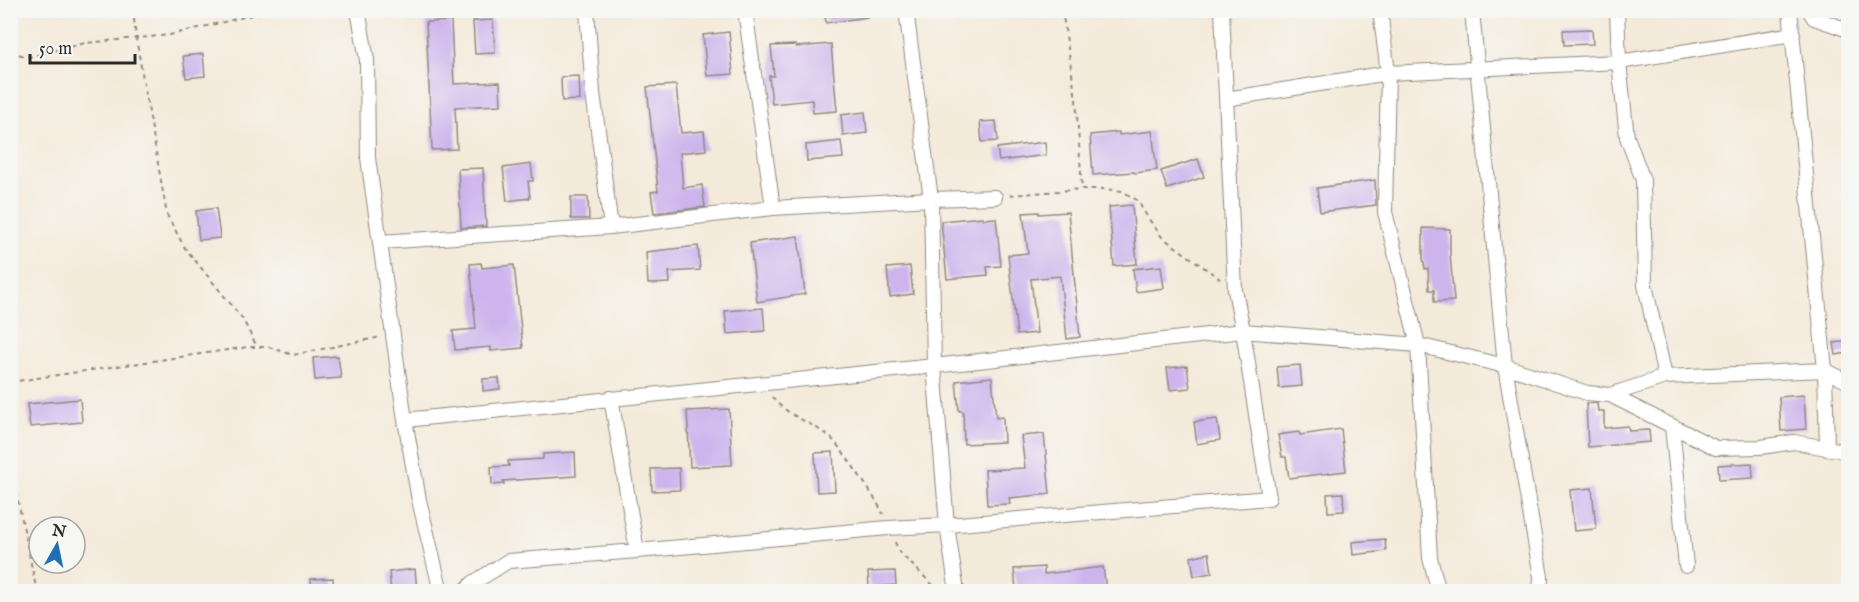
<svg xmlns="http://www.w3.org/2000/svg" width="1859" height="602" viewBox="0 0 1859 602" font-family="'IM FELL English',serif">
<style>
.building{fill:#cdb4ed}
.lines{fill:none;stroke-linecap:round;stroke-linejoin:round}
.street-casing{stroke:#908a82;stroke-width:16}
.path{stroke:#908a82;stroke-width:2;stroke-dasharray:4.5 4.5;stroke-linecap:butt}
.street{stroke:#fff;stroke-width:14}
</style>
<rect width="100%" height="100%" fill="#f6f6f2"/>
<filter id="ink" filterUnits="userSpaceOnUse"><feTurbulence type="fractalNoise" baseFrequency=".0167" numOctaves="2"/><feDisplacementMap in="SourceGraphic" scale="12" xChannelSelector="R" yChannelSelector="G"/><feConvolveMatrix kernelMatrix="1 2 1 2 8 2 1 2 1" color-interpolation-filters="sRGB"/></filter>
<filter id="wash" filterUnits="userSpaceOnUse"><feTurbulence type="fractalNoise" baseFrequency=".008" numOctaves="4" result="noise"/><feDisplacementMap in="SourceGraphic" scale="24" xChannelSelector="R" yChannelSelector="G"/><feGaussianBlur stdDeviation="1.35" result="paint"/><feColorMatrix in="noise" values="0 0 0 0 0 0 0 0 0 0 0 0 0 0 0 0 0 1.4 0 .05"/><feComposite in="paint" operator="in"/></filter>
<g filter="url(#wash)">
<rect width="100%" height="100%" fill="#f4eada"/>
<g id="blocks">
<path class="building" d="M824 10H867V17L826 23Z
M493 20 495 53 475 54 473 21Z
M451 21 454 84 500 82 501 105 455 107 457 149 432 150 426 22Z
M1592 29 1593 44 1564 45 1563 30Z
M729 32 733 74 707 76 703 35Z
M831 44 837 111 813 113 812 100 772 104 769 76H774L771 46 795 45 796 47Z
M203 54 205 76 186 78 183 56Z
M579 76 580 100 562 101 561 77Z
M676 85 681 133 704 131 706 150 680 153 683 188 702 185 705 207 654 213 651 192 658 191 647 87Z
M865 112 867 133 843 136 841 115Z
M996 121 998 141 982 142 980 122Z
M1152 131 1157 170 1135 173 1134 172 1093 175 1090 135 1119 132V135Z
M841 141 843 158 807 161 806 145Z
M1045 142 1046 155 999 161 997 148Z
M1198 159 1204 177 1167 189 1161 171Z
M531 164 533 181H528L530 198 507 201 503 168Z
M483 168 486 226 461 228 458 169Z
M1375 180 1376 205 1320 212 1317 188Z
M571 197H588L589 219H571Z
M1132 205 1137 264 1114 266 1109 207Z
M216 208 220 238 199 240 196 211Z
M1039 212V214L1068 212 1080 337 1067 339 1060 276 1031 279 1037 333 1017 335 1008 255 1028 253 1023 213Z
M983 217V219L996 218 1001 266 987 267 988 275 947 279 941 221Z
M1423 228 1450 229V254L1454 301 1434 302V290H1429L1428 269H1425L1423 258Z
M798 236 805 294 757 302 750 243Z
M698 246 700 270 669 272 670 283 648 284 646 252Z
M481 263 482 268 514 265 523 348 491 351V347L455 350 453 331 476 329 470 264Z
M910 266 913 294 890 297 887 268Z
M1161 266 1164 288 1136 292 1133 269Z
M763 308 765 331 727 334 725 311Z
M1848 341V353L1836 355 1834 343Z
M338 356 341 378 315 380 313 358Z
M1300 365 1302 386 1279 388 1277 367Z
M1187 366 1190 388 1170 390 1167 368Z
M992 377 996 418 1003 417 1004 442 964 444 963 411H959L956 381Z
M499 378 500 389 483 391V379Z
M1804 395 1806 429 1781 431 1779 397Z
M80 399 82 422 30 427 27 404Z
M1597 403 1598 411H1604V428L1628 426 1629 431 1649 430 1650 442 1588 447 1586 404Z
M729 409 732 465 690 467 687 411Z
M1217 419 1220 440 1197 444 1194 422Z
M1341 429 1346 471 1289 478 1286 457H1282L1278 435 1299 432 1300 435Z
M1044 434 1050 494 1009 498 1010 504 987 505 985 470 1025 468 1021 436Z
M575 452 576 476 503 481 504 484 492 485 491 467 509 466 508 461 543 459V454Z
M833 452 835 491 817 492 815 453Z
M1752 463 1753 478 1719 480 1718 465Z
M679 468 680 490 652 491 651 469Z
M1592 488 1596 529 1574 531 1570 490Z
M1343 493 1344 511 1328 512 1327 494Z
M1385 539 1386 551 1353 555 1352 542Z
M1209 553 1212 573 1194 576 1191 557Z
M1044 567V574L1103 567 1106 589 1087 591H1016L1014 569Z
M415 569 417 591H391L389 572Z
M895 571 896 585 869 587 868 572Z
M333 578 334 591H312L311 579Z"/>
</g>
</g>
<g filter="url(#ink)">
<use href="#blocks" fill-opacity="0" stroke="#908a82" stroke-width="1.5"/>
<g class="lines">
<defs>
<path id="street" d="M358 10 367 60 368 158 405 420 419 500 441 592
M587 10 593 93 611 227
M745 10 773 208
M906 10 931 199 934 366 947 525 957 592
M1380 10 1388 73 1385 212 1418 345 1430 558 1439 592
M1472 10 1505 366 1541 577 1540 592
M1617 10 1619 62 1627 137 1643 180 1645 285 1665 377
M1790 10 1825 370 1827 449
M1809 10 1814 18 1848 30
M1226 99 1388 73 1619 62 1793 34
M380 242 611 227 773 208 931 199 995 197
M1610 395 1716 448 1761 447 1794 442 1848 452
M611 398 637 551
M405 420 934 366 1243 331 1418 345 1505 366 1587 393 1610 395 1665 377 1825 370 1848 382
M1672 426 1686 566
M464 592 473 583 508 561 637 551 888 528 947 525 1269 498 1243 331 1235 290 1222 10"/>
</defs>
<use href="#street" class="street-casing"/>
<path class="path" d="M133 10 136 38 167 215 185 248 242 318 257 347
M1062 10 1076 99 1082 189
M10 52 29 57 85 43 170 35 273 10
M1010 195 1082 189H1103L1122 191 1137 200 1148 218 1162 237 1220 279
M10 382 248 347H269L293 355 381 337
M772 397C787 416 811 422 830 437 838 443 880 504 883 514
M10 438 18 501 37 592
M895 542 899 552 940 592"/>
<use href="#street" class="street"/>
</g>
</g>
<rect width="1859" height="602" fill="none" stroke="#f6f6f2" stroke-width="36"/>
<g transform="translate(57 545) rotate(9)"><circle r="28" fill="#f6f6f2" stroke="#a5a5a2" stroke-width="1.5"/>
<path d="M0-4.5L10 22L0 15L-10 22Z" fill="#1f6fb2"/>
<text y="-9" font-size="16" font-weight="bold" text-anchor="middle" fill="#2b2b2b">N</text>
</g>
<path d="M30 54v9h105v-9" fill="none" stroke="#2b2b2b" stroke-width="3"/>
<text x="39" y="54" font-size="18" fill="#2b2b2b" stroke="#f6f6f2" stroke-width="4.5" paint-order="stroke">50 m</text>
</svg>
